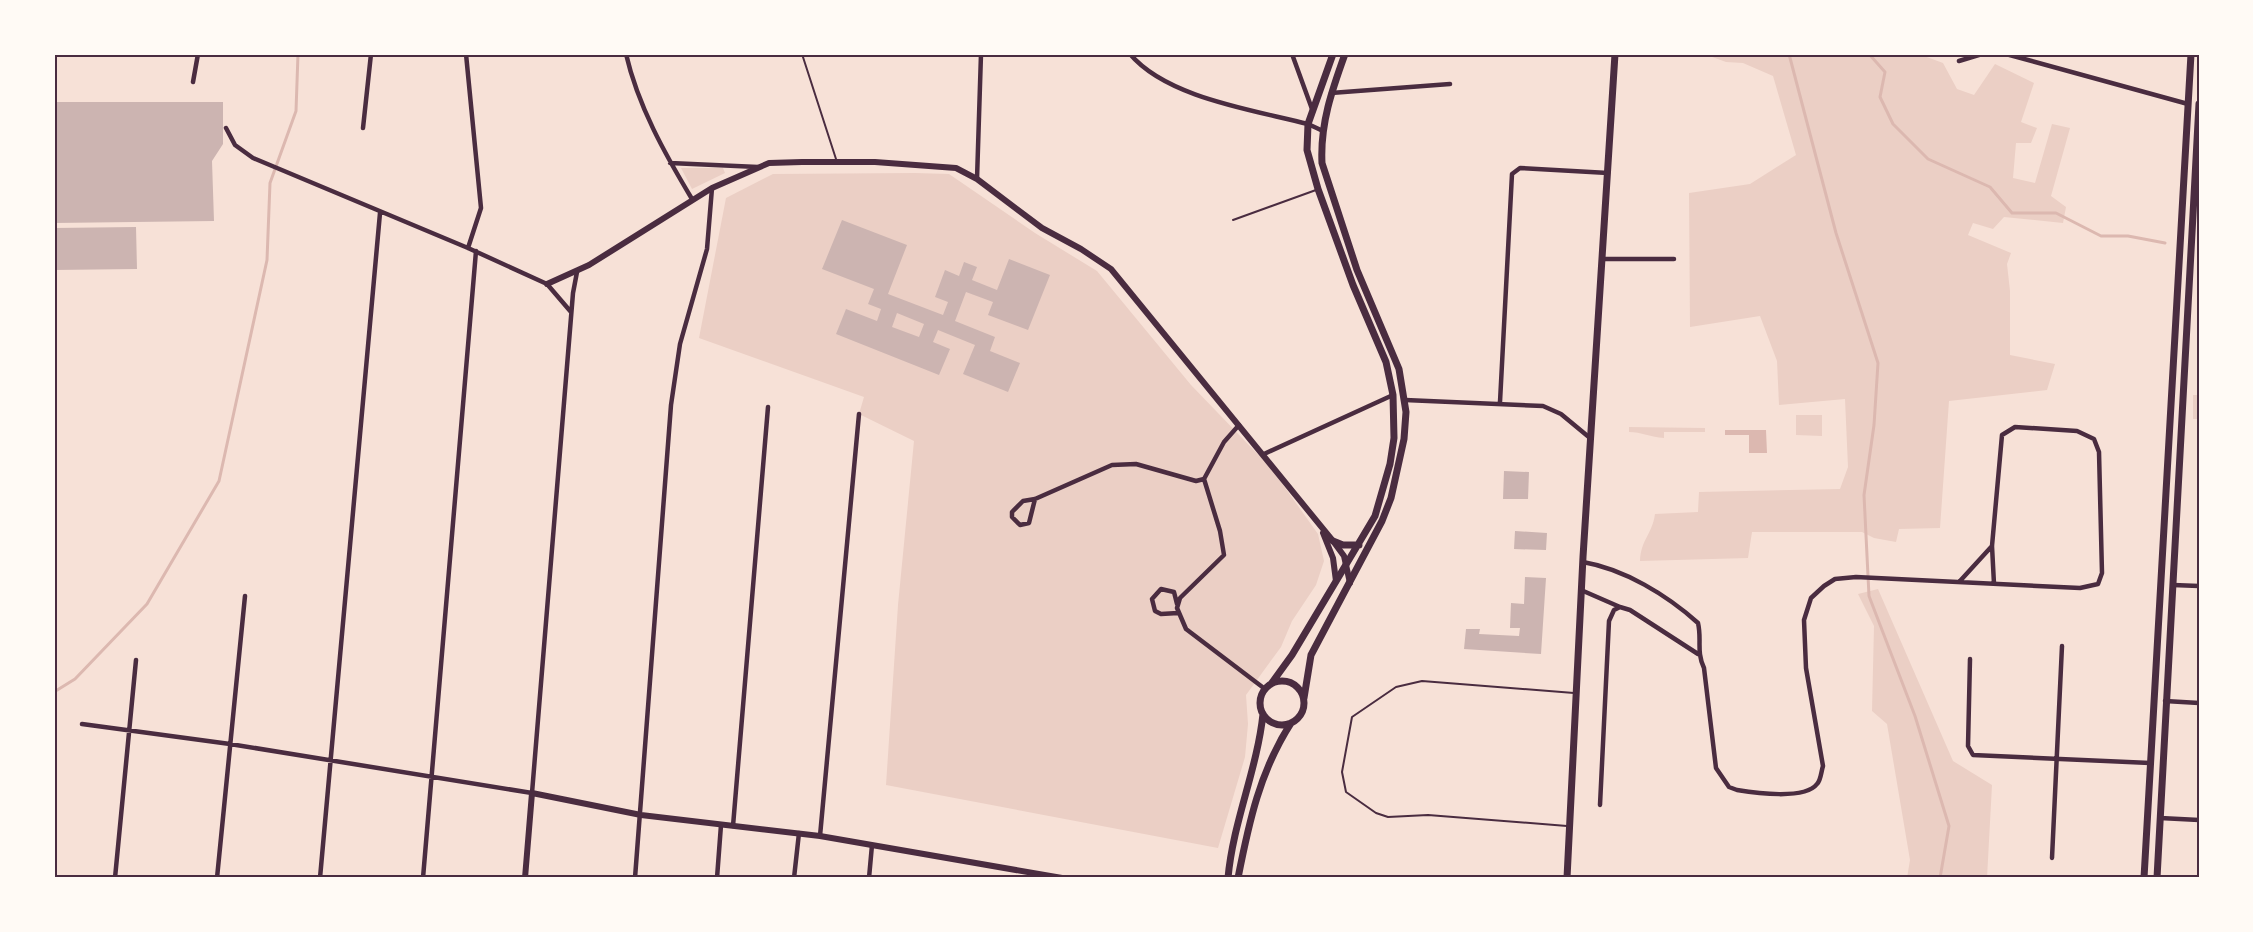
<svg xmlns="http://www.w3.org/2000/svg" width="2253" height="932" viewBox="0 0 2253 932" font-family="'Open Sans',sans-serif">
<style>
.green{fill:#ebcfc5}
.water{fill:#dcb8b0}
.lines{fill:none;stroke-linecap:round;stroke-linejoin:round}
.stream{stroke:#dcb8b0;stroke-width:3}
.building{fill:#ccb4b1;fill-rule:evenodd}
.service{stroke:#4a2c40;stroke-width:2}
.minor{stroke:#4a2c40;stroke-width:4.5}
.tertiary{stroke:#4a2c40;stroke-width:6}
.secondary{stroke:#4a2c40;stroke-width:7}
.neatline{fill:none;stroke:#4a2c40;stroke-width:2}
</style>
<rect width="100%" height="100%" fill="#f7e1d7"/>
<path class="green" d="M1704 54H1927L1924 56 1943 63 1957 89 1974 95 1995 64 2034 83 2021 122 2037 128 2031 143H2016L2013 178 2035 183 2052 124 2070 128 2051 196 2066 207 2063 223 2004 217 1993 229 1973 223 1968 235 2011 253 2007 264 2010 291V355L2055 364 2047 390 1949 401 1940 528 1899 529 1896 542 1874 538 1862 532H1752L1748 558 1640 561C1641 539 1652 535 1655 514L1698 512 1699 492 1840 489 1848 467 1845 399 1779 405 1777 361 1760 316 1690 327 1689 193 1750 184 1796 155 1773 76 1743 63 1726 62Z
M681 168H723L725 173 692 189Z
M915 173 949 174 1035 233 1097 271 1191 385 1271 468 1318 534 1324 561 1316 585 1292 621 1281 647 1246 695 1248 724 1245 757 1218 848 886 785 898 605 914 441 859 414 864 397 699 338 726 198 773 174Z
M2193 395H2199V419H2193Z
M1796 415H1822V436L1796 435Z
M1629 427 1705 428V432H1664V438C1651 437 1641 432 1629 432Z
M1878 589 1953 761 1992 785 1987 878H1907L1910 860 1887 724 1872 711 1874 626 1858 594Z"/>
<path class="water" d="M1725 430H1766L1767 453H1749V435H1725Z"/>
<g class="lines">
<path class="stream" d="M1789 54 1836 233 1878 363 1874 425 1864 495 1869 596 1915 716 1949 826 1940 878
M1869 54 1885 72 1880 97 1893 124 1928 159 1990 187 2012 213H2056L2101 236H2128L2165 243
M54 692 75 679 147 604 219 481 267 260 270 183 296 111 298 54"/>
</g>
<path class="building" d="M54 102H223V144L212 161 214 221 54 223Z
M842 220 907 245 888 294 943 315 948 302 935 297 945 270 959 276 964 262 977 267 972 280 997 290 1009 259 1050 275 1028 330 988 315 993 302 966 292 955 321 995 337 990 351 1020 363 1008 392 963 374 975 345 938 330 933 342 950 349 939 375 836 334 846 309 877 321 881 309 868 304 874 289 822 269ZM897 313 924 324 919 337 892 327Z
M136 227 137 269 54 270V228Z
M1504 471 1529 472 1528 499H1503Z
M1515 531 1547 533 1546 550 1514 549Z
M1525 577 1546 578 1541 654 1464 649 1466 629H1480L1479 634 1519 636 1520 628H1510L1511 603 1524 604Z"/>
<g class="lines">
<path class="service" d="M802 54 836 159
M1233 220 1316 190
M1567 826 1428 815 1388 817 1376 813 1346 792 1342 772 1352 717 1396 687 1422 681 1574 693"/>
<path class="minor" d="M466 54 481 208 468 248
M626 54C638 106 665 154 692 199
M1130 54C1167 98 1254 110 1308 124L1323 131
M1292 54 1312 109
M2006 54 2188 104
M1959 61 1982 54
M193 82 198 54
M1331 93 1450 84
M226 128 235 145 253 158 468 248 547 284 571 312
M363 128 371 54
M670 163 758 167
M977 179 981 54
M1603 259H1674
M1405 400 1543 406 1561 414 1590 438
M1500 402 1512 174 1520 168 1608 173
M1239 425 1224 442 1204 479 1220 531 1224 555 1180 598 1177 608 1186 629 1265 689
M1264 454 1393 395
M1035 499 1029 523 1020 525 1012 517V512L1023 501 1035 499 1112 465 1136 464 1196 481 1204 479
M1583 562C1624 569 1667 595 1698 623 1702 640 1696 651 1704 668L1716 768 1729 787 1737 790C1755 793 1805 800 1817 784 1821 780 1821 772 1823 766L1806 668 1804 620 1811 598 1824 586 1835 579 1856 577 2080 588 2098 584 2102 573 2099 452 2094 439 2077 431 2015 427 2002 435 1992 546 1994 584
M1960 581 1992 546
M2173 585 2199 586
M1581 590 1620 607
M1177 604 1174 592 1161 589 1152 599 1155 611 1161 614 1178 613
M1970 659 1968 746 1973 755 2150 763
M2165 701 2199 703
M82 724 230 744 532 793 573 293 577 272
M1600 805 1609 621 1614 610 1620 607 1630 610 1698 654
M2160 818 2199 820
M733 826 768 407
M820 836 859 414
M2052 858 2062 646
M115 878 136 660
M217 878 245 596
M320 878C342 656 358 434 380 213
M423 878 476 251
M635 878 671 405 680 344 707 249 712 188
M717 878 721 825
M794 878 799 833
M869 878 872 845"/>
<path class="tertiary" d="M547 284 589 265 712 188 769 163 802 162H875L956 168 977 179 1042 228 1081 249 1111 269 1333 541 1344 556 1350 583
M1323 533 1333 558 1336 581
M525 878 532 793 641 815 820 836 1062 878"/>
<path class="secondary" d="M1333 541 1343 545H1359
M1260 703a22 22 0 1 1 44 0a22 22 0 1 1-44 0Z
M1271 684 1292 655 1375 516 1390 464 1394 438 1393 395 1386 362 1353 285 1318 189 1307 150 1308 124 1333 54
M1304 698 1311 655 1382 521 1391 498 1404 439 1406 412 1399 369 1357 270 1322 163C1320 124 1332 90 1345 54
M1228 878C1233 822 1257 770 1263 714
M1238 878C1249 822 1260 771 1291 723
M1567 878 1583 557 1615 54
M2144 878 2191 54
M2157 878 2199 104"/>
</g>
<rect width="2253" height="932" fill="none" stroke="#fffaf5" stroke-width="111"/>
<rect x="56" y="56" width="2142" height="820" class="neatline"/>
</svg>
